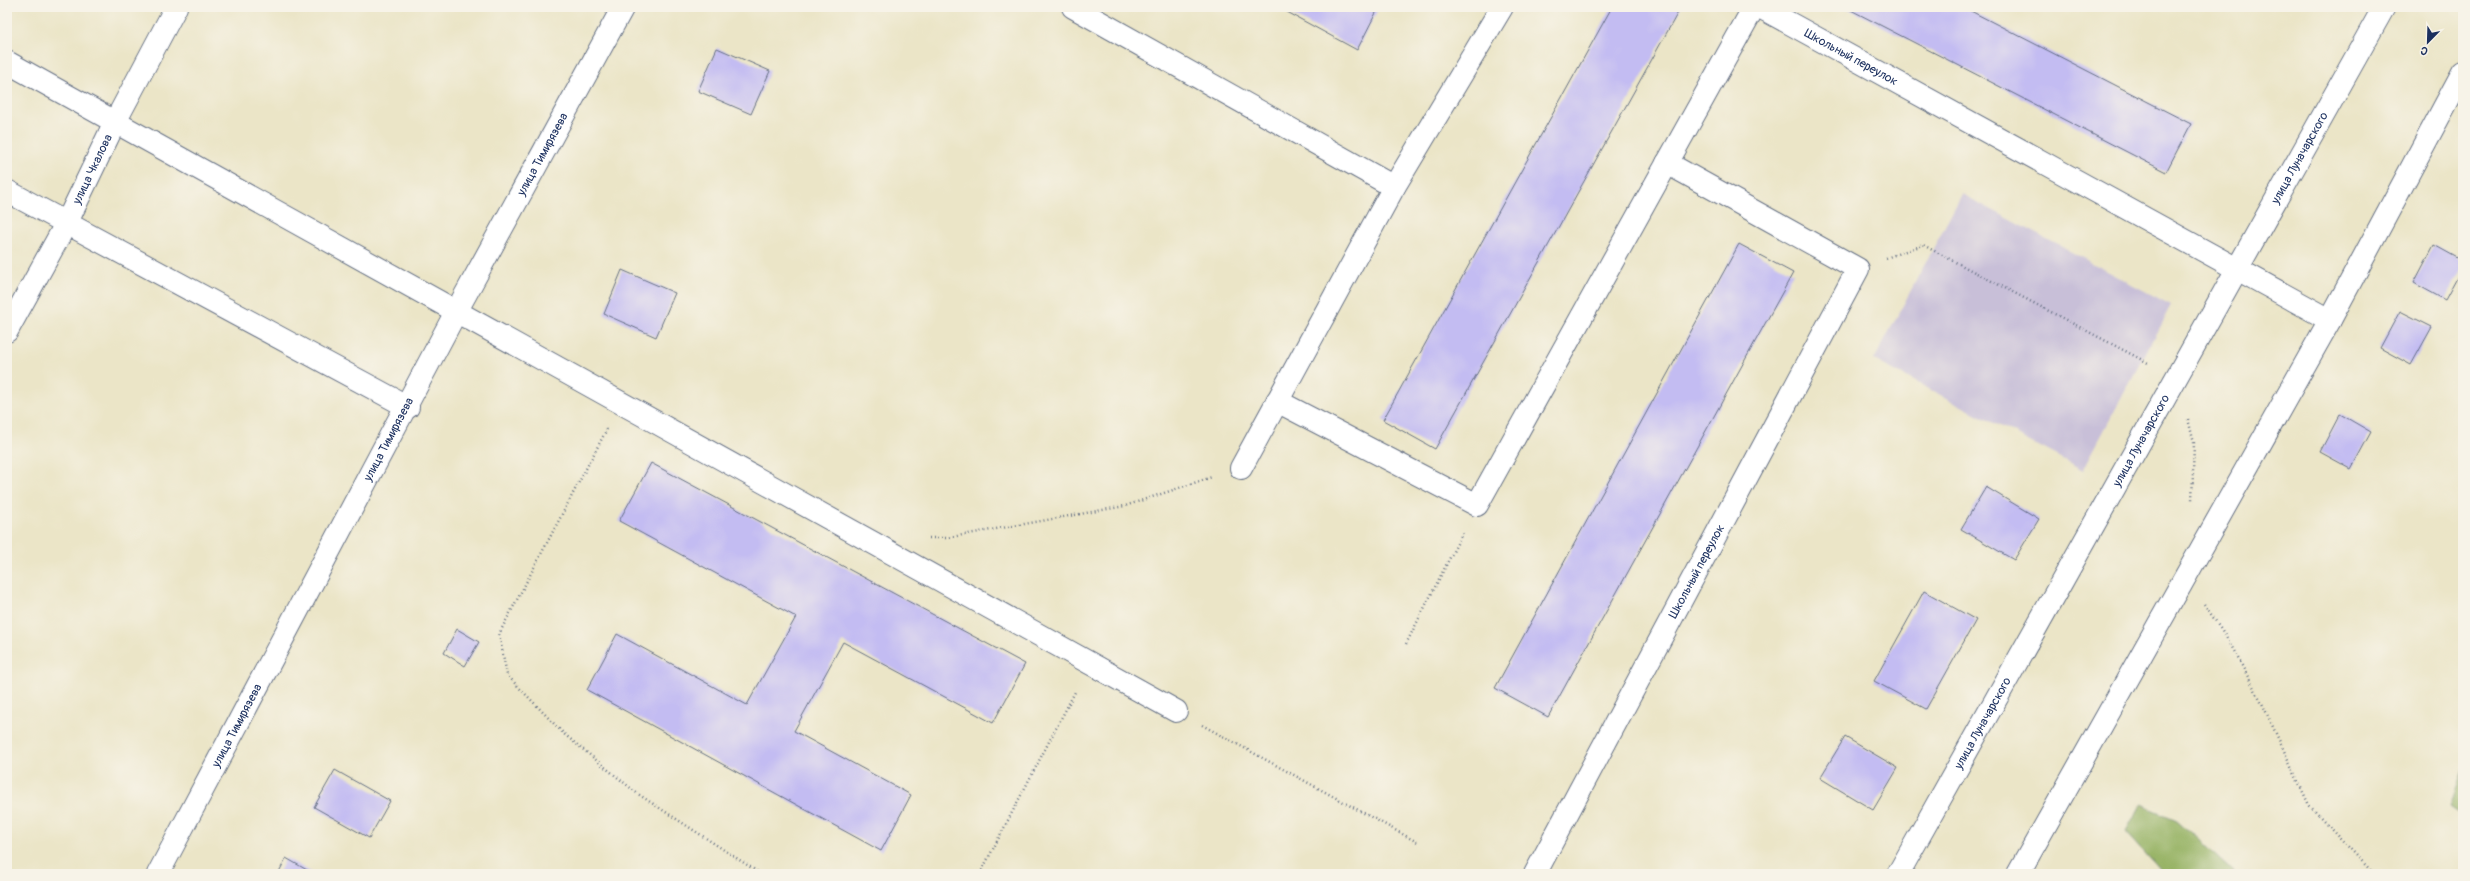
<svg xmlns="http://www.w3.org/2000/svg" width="2470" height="881" viewBox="0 0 2470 881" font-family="Pangolin,sans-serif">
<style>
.industrial{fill:#c8bfd8}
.forest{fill:#98b466;stroke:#5a7262}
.building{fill:#c3bcf2}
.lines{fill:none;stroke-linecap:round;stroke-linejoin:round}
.minor-casing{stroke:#646f83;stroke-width:24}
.path{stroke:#646f83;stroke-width:2.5;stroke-dasharray:1 3;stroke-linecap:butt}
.minor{stroke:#fff;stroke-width:22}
.labels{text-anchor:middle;stroke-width:3;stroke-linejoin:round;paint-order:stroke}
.street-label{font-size:12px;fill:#1b2f5e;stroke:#f7f3e8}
</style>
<rect width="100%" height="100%" fill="#f7f3e8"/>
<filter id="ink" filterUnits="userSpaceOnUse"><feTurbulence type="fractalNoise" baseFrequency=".025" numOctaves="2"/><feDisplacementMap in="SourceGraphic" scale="8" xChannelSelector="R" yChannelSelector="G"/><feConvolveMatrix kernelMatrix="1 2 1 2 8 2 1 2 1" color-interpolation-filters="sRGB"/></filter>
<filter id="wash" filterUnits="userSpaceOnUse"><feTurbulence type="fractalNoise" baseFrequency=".012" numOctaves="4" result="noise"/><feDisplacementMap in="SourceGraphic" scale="16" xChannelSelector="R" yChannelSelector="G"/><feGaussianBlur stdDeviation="0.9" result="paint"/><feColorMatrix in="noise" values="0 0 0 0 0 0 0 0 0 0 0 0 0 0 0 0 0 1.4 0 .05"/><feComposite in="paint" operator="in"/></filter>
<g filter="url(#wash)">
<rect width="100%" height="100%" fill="#ebe5c7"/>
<path class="industrial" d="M1962 194 2171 305 2083 470 1874 360Z"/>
<path class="forest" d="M2463 770V816L2450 807Z
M2141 805 2177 820 2235 874H2164L2126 832Z"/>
<g id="blocks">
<path class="building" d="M1278 7H1379L1357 50Z
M1612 7H1681L1435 449 1383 420Z
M1845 7H1963L2191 124 2166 172Z
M717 48 770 71 751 114 698 91Z
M1739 244 1793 273 1548 717 1495 688Z
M2434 245 2463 261V267L2445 300 2414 283Z
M622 270 675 293 656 337 604 314Z
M2400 311 2432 327 2411 365 2380 348Z
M2340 414 2371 432 2351 469 2320 452Z
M651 463 1025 664 993 723 843 642 794 731 911 795 881 851 587 690 617 634 747 705 796 617 619 521Z
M1986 487 2039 519 2014 560 1961 529Z
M1924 591 1976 620 1926 709 1874 681Z
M457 629 479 642 465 666 444 653Z
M1845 737 1898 768 1873 810 1820 778Z
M335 770 390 801 369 838 314 807Z
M286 858 314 874H278Z"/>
</g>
</g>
<g filter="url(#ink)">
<use href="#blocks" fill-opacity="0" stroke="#646f83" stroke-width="1"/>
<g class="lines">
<defs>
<g id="minor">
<path d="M1073 7 1394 187"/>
<path id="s1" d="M1760 7 2330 320"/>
<path d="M7 62 1176 711"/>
<path d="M7 191 408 407"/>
<path id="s2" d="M7 331 67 222 115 122 176 7"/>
<path d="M1277 401 1477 505 1754 7"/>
<path d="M1241 468 1394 187 1502 7"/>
<path id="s3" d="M158 874 457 310 623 7"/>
<path id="s4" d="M1535 874 1858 269 1667 163"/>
<path id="s5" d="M1898 874 2384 7"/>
<path d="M2018 874 2330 320 2463 72"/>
</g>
</defs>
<use href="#minor" class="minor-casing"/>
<path class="path" d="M1886 258 1923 245 2150 364
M2188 419 2194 443 2192 501
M607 429 499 634 507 675 564 734 638 794 761 874
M929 538H946L1125 506 1212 477
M2204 604 2226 636 2261 701 2309 805 2374 874
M1406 644 1463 532
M1202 725 1417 842
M980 874 1076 690"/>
<use href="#minor" class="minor"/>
</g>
</g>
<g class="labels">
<g class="street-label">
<text dy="4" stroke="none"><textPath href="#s1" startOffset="104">Школьный переулок</textPath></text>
<text dy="4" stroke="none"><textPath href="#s3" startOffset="816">улица Тимирязева</textPath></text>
<text dy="4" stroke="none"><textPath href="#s5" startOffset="821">улица Луначарского</textPath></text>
<text dy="4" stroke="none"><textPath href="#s2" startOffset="183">улица Чкалова</textPath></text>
<text dy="4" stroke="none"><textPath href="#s3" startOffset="492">улица Тимирязева</textPath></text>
<text dy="4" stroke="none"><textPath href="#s5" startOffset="497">улица Луначарского</textPath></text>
<text dy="4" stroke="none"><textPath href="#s4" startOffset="343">Школьный переулок</textPath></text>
<text dy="4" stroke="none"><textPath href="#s5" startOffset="173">улица Луначарского</textPath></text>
<text dy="4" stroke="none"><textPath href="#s3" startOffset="168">улица Тимирязева</textPath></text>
</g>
</g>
<rect width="2470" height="881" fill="none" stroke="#f7f3e8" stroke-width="24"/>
<g transform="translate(2428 42) rotate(203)" stroke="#f7f3e8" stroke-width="3" paint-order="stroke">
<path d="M0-3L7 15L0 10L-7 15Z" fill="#1b2f5e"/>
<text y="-6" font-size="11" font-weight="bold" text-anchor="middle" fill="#1b2f5e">С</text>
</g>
</svg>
